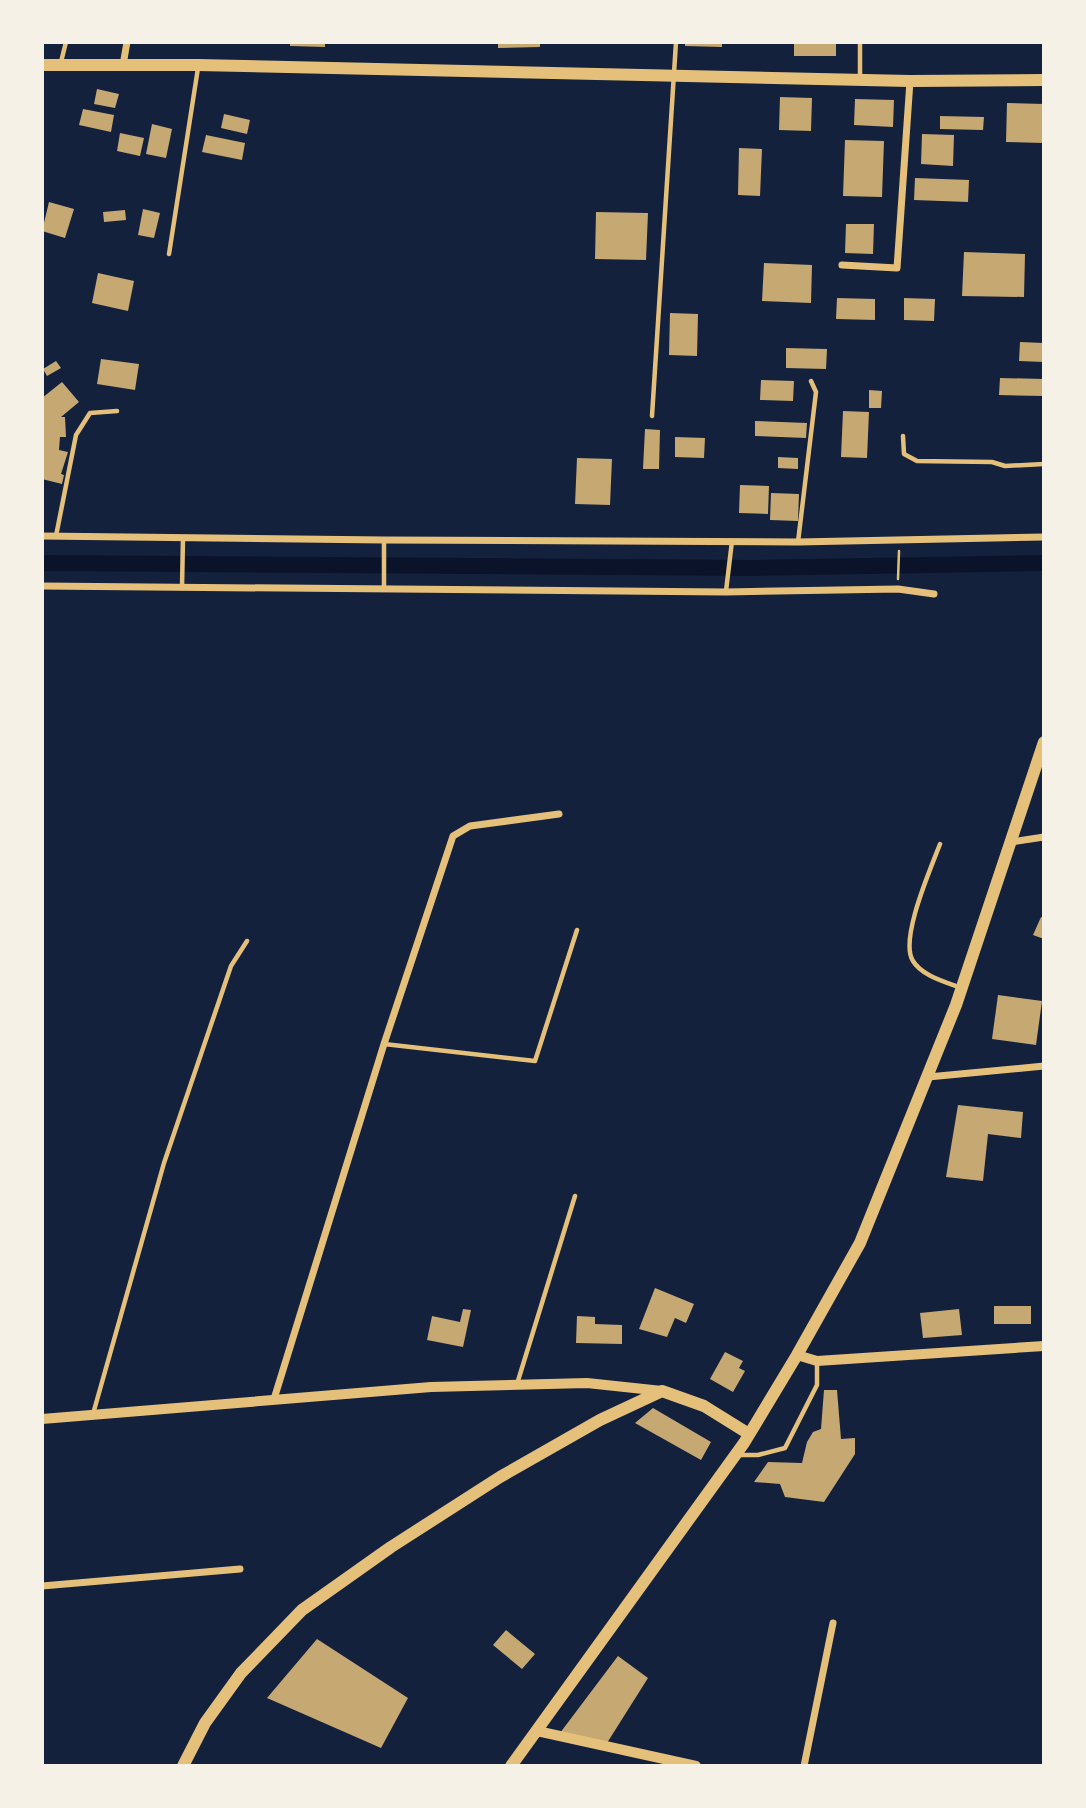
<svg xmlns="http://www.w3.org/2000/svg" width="1086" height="1808" viewBox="0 0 1086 1808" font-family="'Nunito Sans',sans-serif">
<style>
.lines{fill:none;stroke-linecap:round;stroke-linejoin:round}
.canal{stroke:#0b132b;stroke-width:16}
.building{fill:#c6a872}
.path{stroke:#e5c07b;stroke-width:2.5}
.service{stroke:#e5c07b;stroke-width:4.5}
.minor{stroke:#e5c07b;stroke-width:7}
.tertiary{stroke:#e5c07b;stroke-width:10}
.secondary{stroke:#e5c07b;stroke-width:12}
</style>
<rect width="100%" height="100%" fill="#14213d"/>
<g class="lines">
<path class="canal" d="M42 563 754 568 1044 563"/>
</g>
<path class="building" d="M290 42H325V47L290 46Z
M498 42H540V47L498 48Z
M685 42H722V47L685 46Z
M794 42H836V56H794Z
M97 89 119 94 115 108 94 104Z
M780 97 812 98 811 131 779 130Z
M855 99 894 100 893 127 854 125Z
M1007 103 1044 104V143L1006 142Z
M83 109 114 115 111 132 79 125Z
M224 114 250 120 247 134 221 128Z
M940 116 984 117 983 130 940 129Z
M152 124 172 129 166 158 146 154Z
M120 133 144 138 140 156 117 151Z
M922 134 954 135 953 166 921 164Z
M206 135 245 143 242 160 202 152Z
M845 140 884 141 882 197 843 196Z
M739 148 762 149 760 196 738 195Z
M915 178 969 180 968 202 914 200Z
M49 202 74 209 65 238 42 231Z
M143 209 160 213 154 238 138 235Z
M125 210 126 220 104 222 103 212Z
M596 212 648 213 646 260 595 259Z
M846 224H874L873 254 845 253Z
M964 252 1025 254 1024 297 962 296Z
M764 263 812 265 811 303 762 301Z
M98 273 134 281 128 311 92 303Z
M837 298 875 299V320L836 319Z
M904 298 935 299 934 321 904 320Z
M670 313 698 314 697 356 669 355Z
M1020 342 1044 343V362L1019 361Z
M786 348 827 349 826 369 786 368Z
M101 359 139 364 135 390 97 384Z
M56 361 61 368 47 376 43 369Z
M1000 378 1044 379V396L999 395Z
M761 380 794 381 793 401 760 400Z
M62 382 79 402 61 417H65L66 437H60L59 450 68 452 61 474 64 475 62 484 42 479 44 432 42 398Z
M869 390 882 391 881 408H869Z
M843 411 869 412 867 458 841 457Z
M755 421 807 423 806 438 755 436Z
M645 429 660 430 659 469H643Z
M675 437 705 438 704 458 675 457Z
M778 457 798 458V469L778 468Z
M577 458 612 459 610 505 575 504Z
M740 485 769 486 768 514 739 513Z
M771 493 799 494 798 521 770 520Z
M1041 917 1044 918V939L1033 935Z
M998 995 1042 1001 1036 1045 992 1039Z
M958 1105 1023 1112 1021 1138 988 1134 983 1181 946 1177Z
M655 1288 694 1304 686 1323 675 1318 667 1337 639 1329Z
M994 1306H1031V1324H994Z
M463 1309 471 1310 463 1347 427 1340 432 1316 460 1322Z
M959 1309 962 1335 923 1338 920 1313Z
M577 1316 595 1317V1324L622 1325V1344L576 1343Z
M725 1352 743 1361 739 1368 745 1371 733 1392 710 1379Z
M824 1390H837L841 1439 855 1438V1454L824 1502 785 1497 780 1484 754 1482 768 1462 802 1463 807 1442 813 1432 821 1429Z
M653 1408 711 1442 701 1460 635 1423Z
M506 1630 535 1654 522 1669 493 1645Z
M317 1639 408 1698 381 1748 267 1698Z
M618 1656 648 1678 607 1743 560 1733Z"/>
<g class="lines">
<path class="path" d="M898 579 899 551"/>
<path class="service" d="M860 42V78
M61 62 66 42
M169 254 198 68
M652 416 676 42
M903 436 904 454 917 461 992 462 1005 466 1044 464
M56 536 76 435 90 413 117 411
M798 542 816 392 811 381
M182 588 183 538
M384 588V540
M726 591 732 541
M940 844C931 868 899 940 913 961 922 976 946 982 961 988
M384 1044 535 1061 577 930
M517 1384 575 1196
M93 1414 164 1163 231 966 247 941
M739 1455H758L785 1448 817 1385V1361"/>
<path class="minor" d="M123 65 127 42
M842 265 897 268 910 81
M42 536 384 540 798 542 1044 537
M42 586 726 592 898 589 934 594
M1011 842 1044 837
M928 1077 1044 1066
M274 1399 384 1044 453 836 470 826 559 814
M42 1586 240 1569
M804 1766 833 1623"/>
<path class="tertiary" d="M797 1355 817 1361 1044 1346
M42 1419 431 1387 587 1383 662 1391
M537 1731 696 1766"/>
<path class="secondary" d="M42 65H198L910 81 1044 80
M183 1766 205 1723 241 1673 302 1610 391 1547 500 1477 600 1420 662 1391 704 1406 749 1434
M511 1766 744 1443 797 1355 860 1243 956 1005 1044 742"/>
</g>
<rect width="1086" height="1808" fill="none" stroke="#f6f1e7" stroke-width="88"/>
</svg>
